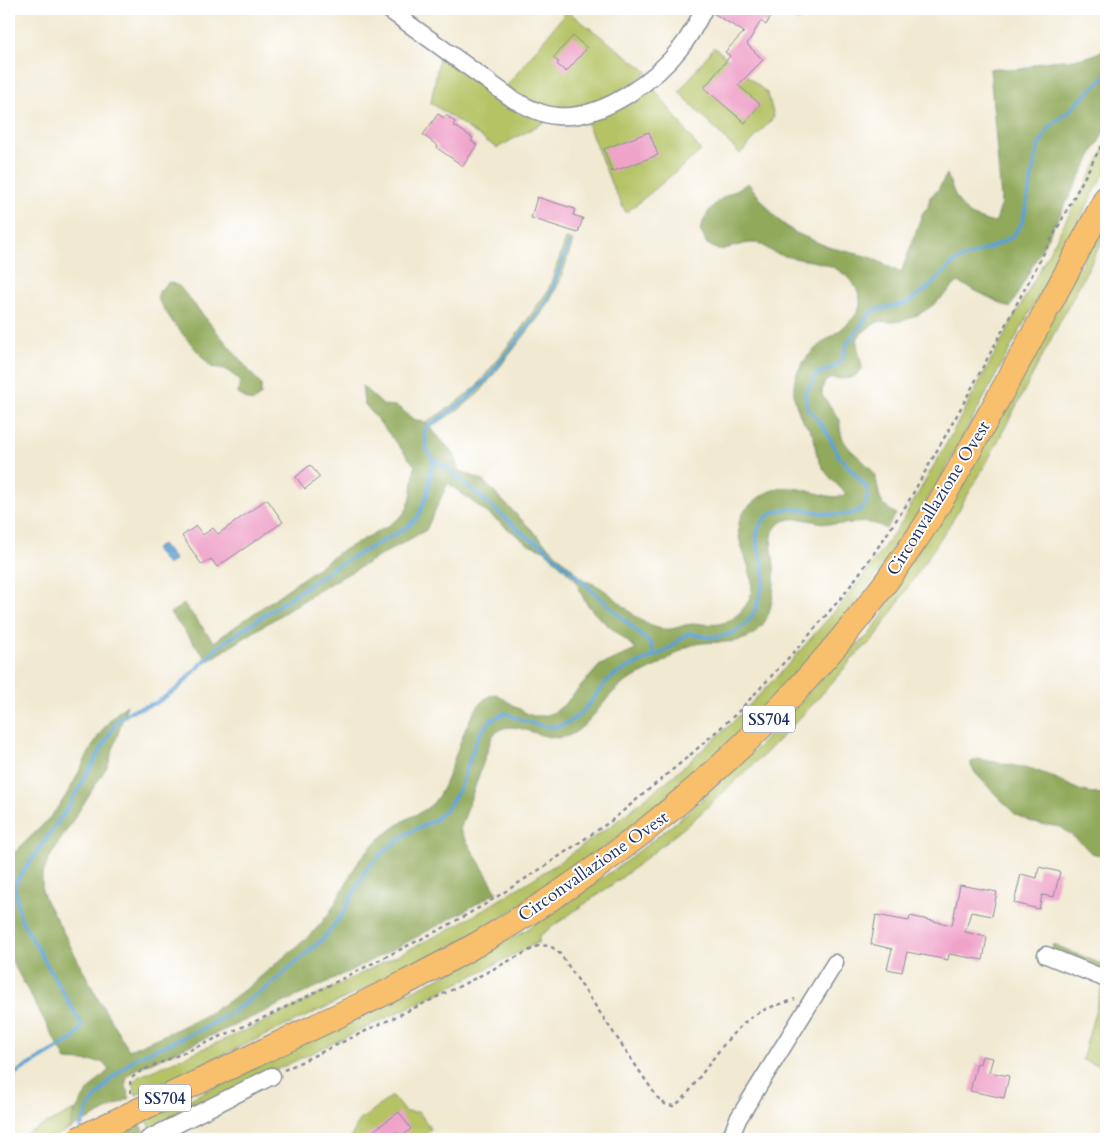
<svg xmlns="http://www.w3.org/2000/svg" width="1115" height="1148" viewBox="0 0 1115 1148" font-family="Cardo,serif">
<style>
.green{fill:#b5c365;stroke:#687962}
.forest{fill:#90a95a;stroke:#566c5c}
.water{fill:#5da2d2;stroke:#3c6898}
.lines{fill:none;stroke-linecap:round;stroke-linejoin:round}
.stream{stroke:#5da2d2;stroke-width:4}
.building{fill:#efa3c9}
.minor-casing{stroke:#868c98;stroke-width:19}
.highway-casing{stroke:#868c98;stroke-width:26}
.path{stroke:#868c98;stroke-width:2.5;stroke-dasharray:4 4;stroke-linecap:butt}
.minor{stroke:#fff;stroke-width:16}
.highway{stroke:#f8bf6c;stroke-width:24}
.highway-bridge-casing{stroke:#868c98;stroke-width:26;stroke-linecap:butt}
.highway-bridge{stroke:#f8bf6c;stroke-width:24}
.labels{text-anchor:middle;stroke-width:4;stroke-linejoin:round;paint-order:stroke}
.shield{fill:#fff;stroke:#5f6d8e;stroke-width:1}
.shield-label{font-size:16px;font-weight:bold;fill:#1b2f5e}
.street-label{font-size:18px;fill:#1b2f5e;stroke:#fff}
</style>
<rect width="100%" height="100%" fill="#fff"/>
<filter id="ink" filterUnits="userSpaceOnUse"><feTurbulence type="fractalNoise" baseFrequency=".02" numOctaves="2"/><feDisplacementMap in="SourceGraphic" scale="10" xChannelSelector="R" yChannelSelector="G"/><feConvolveMatrix kernelMatrix="1 2 1 2 8 2 1 2 1" color-interpolation-filters="sRGB"/></filter>
<filter id="wash" filterUnits="userSpaceOnUse"><feTurbulence type="fractalNoise" baseFrequency=".0096" numOctaves="4" result="noise"/><feDisplacementMap in="SourceGraphic" scale="20" xChannelSelector="R" yChannelSelector="G"/><feGaussianBlur stdDeviation="1.12" result="paint"/><feColorMatrix in="noise" values="0 0 0 0 0 0 0 0 0 0 0 0 0 0 0 0 0 1.4 0 .05"/><feComposite in="paint" operator="in"/></filter>
<g filter="url(#wash)">
<rect width="100%" height="100%" fill="#f1e9d1"/>
<path class="green" d="M776 9H803L799 21Z
M567 11 648 72C625 90 584 115 554 110 544 109 516 93 505 88Z
M714 47 768 94 774 117 740 154 679 92Z
M440 53 546 121 497 148 431 103Z
M652 86 701 151 626 213 611 183 586 120Z
M1106 146V170L942 476C828 669 659 828 465 939 430 958 394 975 358 992 284 1027 210 1061 136 1095L133 1083 138 1077 258 1025 444 932 475 915 552 867 612 825 673 776 731 724 785 668 840 605 860 581 903 520 949 439Z
M1106 220V234L986 464 954 518 874 639 856 655 815 702 768 751 691 822 620 879 539 936V942L435 995 263 1076 153 1132 147 1120 457 969 526 930 621 865 676 822 712 790 761 744 843 655 868 636 882 616 895 587Z
M566 239 573 241 560 281 546 308 480 392 461 408 431 427 426 423 456 403 476 387 518 333 548 291Z
M548 546 584 580H576L544 550Z
M1103 982 1106 983V1067L1082 1060Z
M392 1096 405 1112H419L431 1129 417 1139H350L360 1120Z
M75 1110 68 1130 48 1139H15Z"/>
<path class="forest" d="M1106 47V128L1010 308 958 282C946 294 934 306 919 314 910 319 900 322 889 322 886 322 881 321 878 322 873 324 859 334 858 338 855 348 862 359 862 369 859 372 857 375 853 377 838 383 823 369 822 395L840 420C838 450 861 453 874 474 879 484 877 495 883 504 886 508 892 511 896 514L886 529C868 517 851 526 831 524 817 523 800 516 786 520 779 523 773 528 772 536 770 546 774 557 774 566 775 589 773 622 752 635 732 648 706 637 685 648 677 652 669 659 660 664 647 672 632 677 620 686 603 699 587 731 565 737 540 743 509 712 492 737L460 830 497 892C382 960 259 1015 136 1069 123 1077 124 1085 130 1098L68 1130C78 1102 87 1090 109 1070L102 1062 66 1060 9 956V858C27 840 47 823 61 803 84 770 94 728 127 705L108 765 49 858 42 876V891L47 903 57 920 98 999 129 1050C161 1036 195 1023 224 1004 246 990 265 973 284 957 297 946 312 935 323 921 341 900 348 872 367 851 377 840 390 830 402 822 413 815 425 812 434 802 455 779 464 698 496 694L524 712 533 716H543L555 712 565 704 600 665 636 650C612 624 587 618 576 580 614 580 633 633 671 629 678 628 685 624 693 624 703 623 713 626 723 623 730 621 737 616 742 610 774 576 715 536 750 505 775 482 790 486 820 494 829 497 837 498 846 494 834 481 823 473 817 455 815 449 815 443 814 437 812 431 806 426 803 421 787 391 792 370 817 347 830 336 853 324 859 309 862 300 859 292 854 285 833 256 804 264 775 253 765 249 765 243 752 243 741 243 729 249 718 250L707 244 700 230C710 201 723 198 748 183L777 219 794 232 828 247 870 257 901 273 923 212 928 207 930 197 938 190 947 174C954 193 960 214 981 219 987 221 990 223 996 221L1000 209 1001 199 990 69C1001 66 1010 71 1021 69 1026 69 1031 65 1036 64 1058 57 1088 64 1106 47Z
M169 282 179 286 261 385V395L252 402 238 394 240 380 225 369 211 367 174 324 157 298 160 290Z
M362 386 383 405 395 406 401 409 413 419 426 423 454 454 458 470 482 480 548 546 544 550 528 544 448 483 426 530 328 585 208 661 170 613 184 604 214 642 338 553 388 526 402 516 408 507 411 497 415 466 364 403Z
M978 759 1032 769 1053 777 1079 790 1106 796V856L1091 853 1080 842 1061 827 1034 823 1016 815 976 774 971 766V762Z
M1053 944 1106 966V975L1051 953Z
M140 1124 145 1135 138 1139H108Z"/>
<path class="water" d="M162 544 175 560 167 565 155 549Z"/>
<g class="lines">
<path class="stream" d="M569 243 551 293 542 308 487 379 466 400 425 429 426 448 433 459 448 469 526 536 542 545 651 644 654 656
M9 1077 75 1038 82 1025 21 920 14 885 69 806 117 721 131 711 156 703 177 689 218 647 335 567 405 529 418 517 427 496 433 459
M80 1128 90 1105 111 1079 135 1058 205 1028 232 1012 268 987 324 938 342 915 366 870 381 854 408 833 435 820 449 806 460 788 477 738 490 721 505 713C541 727 562 739 590 703 597 694 604 681 615 675 631 665 650 659 667 650 674 645 681 639 688 633 696 635 706 638 714 637 740 636 756 618 760 594 762 588 765 579 764 572 763 555 749 537 763 521 786 493 832 525 858 511 861 509 864 506 866 503L868 489 839 456 825 429 807 407 805 394 818 373 833 368 842 360 847 344 872 311 907 303 928 288 956 261 994 246 1012 237 1023 221 1038 147 1050 126 1067 113 1106 75"/>
</g>
<g id="blocks">
<path class="building" d="M714 9H775L766 25 761 21 747 44 763 60 738 85 760 104 745 123 704 88 730 56 725 52 744 32 713 13Z
M573 36 587 48 566 72 557 64 559 62 553 58Z
M438 114 444 118 446 115 455 122 453 125 473 138 471 141 477 145 463 166 437 148 438 146 423 135Z
M649 132 658 155 612 172 604 149Z
M537 197 575 209 573 215 583 218 578 233 531 218Z
M310 465 320 477 305 489 296 477Z
M267 499 283 522 217 567 211 559 202 565 182 536 196 526 203 535 213 528 218 534Z
M1039 867 1060 872 1054 897 1042 895 1039 909 1014 903 1021 874 1037 878Z
M960 885 997 892 992 916 971 912 965 932 987 937 983 960 949 954 948 960 907 952 902 972 887 969 892 949 871 944 876 915 909 921 910 916 952 925Z
M982 1056 993 1058 989 1072 1009 1076 1004 1098 970 1091 977 1063 980 1064Z
M399 1112 411 1129 401 1137 397 1132 386 1139H362Z"/>
</g>
</g>
<g filter="url(#ink)">
<use href="#blocks" fill-opacity="0" stroke="#868c98" stroke-width="1"/>
<g class="lines">
<defs>
<path id="minor" d="M388 9 514 100C527 107 542 115 557 116 603 120 656 80 683 45 691 34 698 21 704 9
M1046 955 1106 979
M148 1139 272 1076
M730 1139 738 1119 835 963"/>
<path id="highway" d="M251 1057C330 1019 411 983 486 939 659 838 810 699 921 532 945 497 964 460 984 424 1026 349 1066 274 1106 198"/>
</defs>
<use href="#minor" class="minor-casing"/>
<use href="#highway" class="highway-casing"/>
<path class="path" d="M284 1070 460 986 538 946C548 944 554 947 561 955L657 1097 665 1104 673 1106C686 1100 693 1085 701 1075 719 1051 738 1021 766 1009 775 1005 786 1003 795 999
M131 1093 130 1080 137 1073 272 1014 443 928 484 905 542 868 611 821 689 756 737 713 805 640 845 593 872 556 907 504 962 406 1106 137"/>
<use href="#minor" class="minor"/>
<use href="#highway" class="highway"/>
<defs>
<path id="highway-bridge" d="M78 1139 251 1057"/>
</defs>
<use href="#highway-bridge" class="highway-bridge-casing"/>
<use href="#highway-bridge" class="highway-bridge"/>
</g>
</g>
<g class="labels">
<g class="shield">
<rect x="743" y="705.5" width="52" height="27" rx="4"/>
<rect x="139" y="1084.5" width="52" height="27" rx="4"/>
</g>
<g class="shield-label">
<text x="769" y="725">SS704</text>
<text x="165" y="1104">SS704</text>
</g>
<g class="street-label">
<text transform="translate(938 498) rotate(-58)" y="6">Circonvallazione Ovest</text>
<text transform="translate(593 866) rotate(-35)" y="6">Circonvallazione Ovest</text>
</g>
</g>
<rect width="1115" height="1148" fill="none" stroke="#fff" stroke-width="30"/>
</svg>
